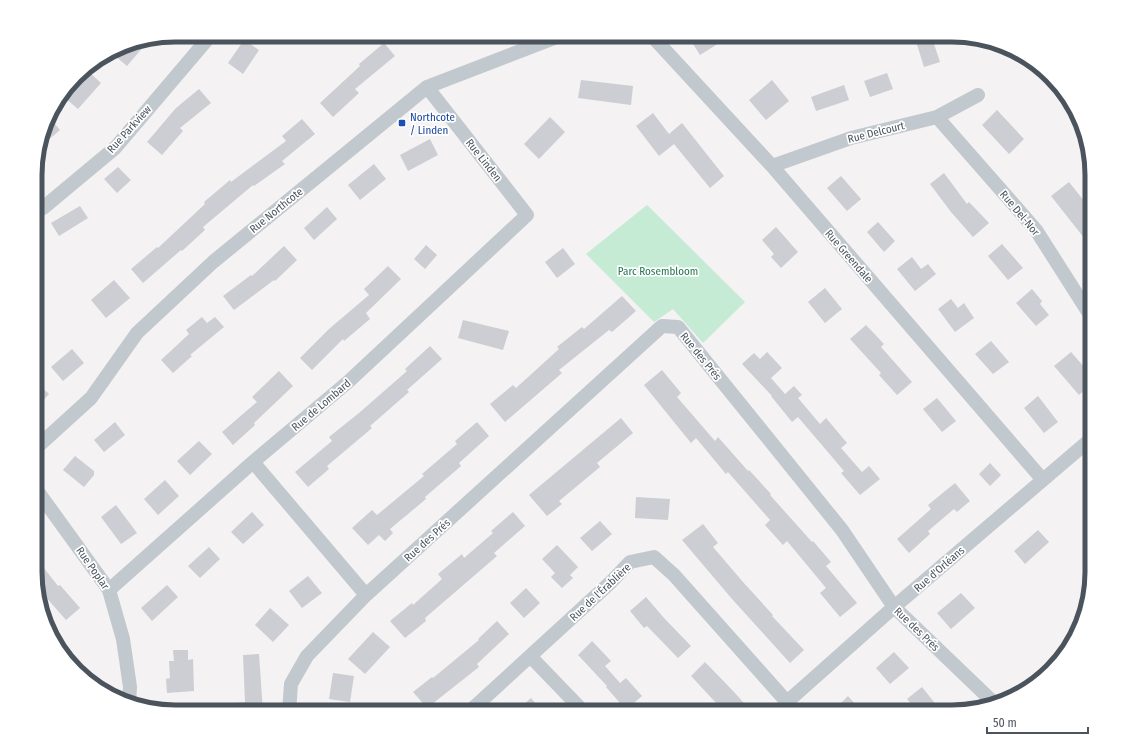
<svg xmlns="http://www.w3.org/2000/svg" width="1127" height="747" viewBox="0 0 1127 747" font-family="'Fira Sans Condensed',sans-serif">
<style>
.green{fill:#c6ebd5}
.building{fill:#ccced3}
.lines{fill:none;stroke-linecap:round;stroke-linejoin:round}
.minor{stroke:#c1c8ce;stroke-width:14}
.transit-dot{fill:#1a4fb4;stroke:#fff;stroke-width:1.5}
.labels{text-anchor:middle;stroke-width:3.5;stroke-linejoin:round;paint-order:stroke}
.transit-label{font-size:11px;fill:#164399;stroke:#fff;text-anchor:start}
.street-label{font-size:11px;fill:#4b545d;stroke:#fff}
.park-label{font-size:11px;fill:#23784f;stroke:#fff}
.rim{fill:none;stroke:#4b545d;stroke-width:5}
</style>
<rect width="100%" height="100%" fill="#f4f2f2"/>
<path class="green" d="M647 205 745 302 703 343 673 309 654 322 586 254Z"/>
<path class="building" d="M697 35H732L700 55 690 39Z
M914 35H931L940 62 924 67Z
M149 40 127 66 114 55 123 45Z
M244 40 259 50 243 74 228 63Z
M384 43 395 56 355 89 359 93 333 117 320 103 360 66 359 64Z
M87 70 101 83 78 109 64 97Z
M887 73 893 89 870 97 864 81Z
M581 80 633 86 631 105 578 98Z
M772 80 789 101 766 120 749 100Z
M844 85 849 100 816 111 811 97Z
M199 89 211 103 180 128 183 131 162 155 147 142 176 108Z
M997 110 1024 139 1009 154 982 125Z
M653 113 669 134 682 123 724 176 710 188 674 144 659 156 636 126Z
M48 116 60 130 39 148 45 127Z
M550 117 565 132 539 159 524 144Z
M302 119 315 134 282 161 285 164 254 186 253 185 203 227 205 230 182 251 181 250 143 283 131 269 157 247 158 248 205 204 204 202 230 180 231 182 286 141 282 136Z
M430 139 438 155 408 171 400 155Z
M374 164 386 179 360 200 348 185Z
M118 167 131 180 117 193 104 179Z
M944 173 967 204 969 202 989 223 973 237 951 212 930 184Z
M841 176 861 199 847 211 827 188Z
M1069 182 1092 211V248L1051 196Z
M80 206 88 218 59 236 51 223Z
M327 207 337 219 314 240 304 228Z
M878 222 895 241 884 252 867 232Z
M776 227 798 252 781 268 771 257 774 254 762 240Z
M1002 244 1023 268 1008 280 988 256Z
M426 245 437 255 425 269 414 259Z
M284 246 297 260 275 281 274 280 234 310 223 296 251 275 252 276Z
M563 248 575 264 557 278 545 262Z
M912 257 921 269 928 264 936 274 915 291 897 269Z
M388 266 401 279 366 313 370 319 344 341 343 339 312 370 300 358 329 329 369 295 364 289Z
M114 280 130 298 106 318 91 300Z
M825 288 842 309 825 323 808 302Z
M1032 289 1042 301 1040 304 1049 315 1036 326 1016 303Z
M622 296 636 311 612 332 609 330 559 370 562 373 505 422 490 404 513 385 516 388 559 349 557 347 582 327 584 329Z
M951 299 958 308 964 303 974 318 955 332 938 309Z
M202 317 207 323 215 317 224 327 190 355 192 356 173 373 161 360 189 334 186 330Z
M463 320 509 331 503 350 458 338Z
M866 325 884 344 881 347 912 382 897 395 879 375 881 373 850 339Z
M991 341 1009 362 993 374 975 354Z
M430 346 442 359 407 390 409 392 370 426 372 428 327 466 329 469 308 487 295 472 332 441 329 437 359 413 407 371 405 369Z
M72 349 84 363 63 381 51 367Z
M767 352 782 368 771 378 785 394 794 386 802 395 798 398 820 424 826 418 847 443 841 448 862 472 869 466 880 479 860 495 841 473 844 471 798 417 792 422 771 396H772L742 364 754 353 760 359Z
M1071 352 1092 376V384L1079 395 1054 366Z
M662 370 681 393 677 397 715 441 718 437 748 471 749 470 771 494 770 495 812 542 813 541 831 562 826 566 857 603 840 617 820 593 826 588 787 541 783 545 765 525 770 520 728 472 726 474 696 438 691 443 644 385Z
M279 371 293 386 254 423 255 425 233 445 222 432 257 402 252 397Z
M36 382 49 394 36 408Z
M1038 396 1058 422 1044 433 1024 408Z
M937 398 956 421 942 432 923 409Z
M621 418 633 433 597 463 600 467 559 501 562 504 547 516 529 495Z
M115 422 125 435 104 452 94 440Z
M477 422 489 436 459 463 461 466 425 497 426 499 390 529 393 533 385 541 379 535 368 545 352 528 372 510 377 515 424 476 422 474 457 444 455 441Z
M199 441 212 454 190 475 177 461Z
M75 456 94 471V475L84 487 63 470Z
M990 463 1001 475 990 486 979 474Z
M165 480 179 496 158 515 144 499Z
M955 483 970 501 957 512 954 509 928 531 930 534 909 553 897 539 931 509 928 505Z
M636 497 670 499 668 520 635 518Z
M116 505 137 533 121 544 101 517Z
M252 512 264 525 243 544 231 532Z
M513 512 525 526 494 553 497 556 425 618 426 621 405 638 390 621 412 603 413 605 442 579 438 574 462 554 464 558 493 533 491 531Z
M600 521 612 534 592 551 580 538Z
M703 524 718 543 713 547 743 582 773 615 772 616 804 650 790 663 732 599 682 540Z
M1038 530 1049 542 1025 564 1014 551Z
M557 545 578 567 570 575 573 578 562 588 551 577 555 573 542 559Z
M209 547 220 559 200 578 188 566Z
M36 558 58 586 60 585 80 608 66 620 36 586Z
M308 576 322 593 302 608 289 591Z
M167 585 178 597 152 621 141 608Z
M526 588 540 603 524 618 510 603Z
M961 593 975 608 951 629 937 613Z
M646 597 664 618 691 646 678 658 647 626 644 628 630 611Z
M270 608 289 625 273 642 255 625Z
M497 621 509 634 477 664 479 667 427 708 413 692 432 677 433 678 479 640 478 639Z
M373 632 390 647 365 674 348 659Z
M592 641 611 661 605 666 620 683 626 678 642 696 626 710 606 687 607 686 578 655Z
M173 650H188V660L193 659 194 691 167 693 166 679 170 678 169 661H174Z
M894 652 909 668 890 684 876 668Z
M259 654 263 712H224L223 704 245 702 243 655Z
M705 662 734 692 752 712H711L718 705 691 676Z
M333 673 354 676 350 702 329 699Z
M922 687 942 712H918L907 699Z
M848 696 862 712H832Z
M531 698 543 712H515Z"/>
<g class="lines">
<path class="minor" d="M651 35 772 166 1043 480
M937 117 1036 230 1092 318
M772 166 851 138 937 117 978 95
M36 212 43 208 115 148 211 35
M36 448 91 398 137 333 213 262 427 87 562 35
M253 462 366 595 662 326 678 327 842 530 894 607 993 702
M36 489 109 590 123 639 130 687 129 704
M109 590 253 462 348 382 527 215 427 87
M530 656 584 712
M787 702 894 607 1092 438
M289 712 291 684 307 656 366 595
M469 712 611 582 630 562 654 557 674 575 787 702 791 712"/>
</g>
<rect class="transit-dot" x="398" y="119" width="8" height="8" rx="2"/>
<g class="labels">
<g class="transit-label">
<text x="410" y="121">Northcote<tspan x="410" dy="13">/ Linden</tspan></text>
</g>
<g class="street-label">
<text transform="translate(129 129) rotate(-48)" y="4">Rue Parkview</text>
<text transform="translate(876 132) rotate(-14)" y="4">Rue Delcourt</text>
<text transform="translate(484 160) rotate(52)" y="4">Rue Linden</text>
<text transform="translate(276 210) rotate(-39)" y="4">Rue Northcote</text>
<text transform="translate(1020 213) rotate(50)" y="4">Rue Del-Nor</text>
<text transform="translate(849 256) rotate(49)" y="4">Rue Greendale</text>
<text transform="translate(701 356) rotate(51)" y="4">Rue des Prés</text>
<text transform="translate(321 405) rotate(-40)" y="4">Rue de Lombard</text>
<text transform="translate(427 540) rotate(-42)" y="4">Rue des Prés</text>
<text transform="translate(93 568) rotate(55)" y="4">Rue Poplar</text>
<text transform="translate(939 569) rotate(-41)" y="4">Rue d'Orléans</text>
<text transform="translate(600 592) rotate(-43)" y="4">Rue de l'Érablière</text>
<text transform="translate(917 629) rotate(44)" y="4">Rue des Prés</text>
</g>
<g class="park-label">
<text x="658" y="275">Parc Rosembloom</text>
</g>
</g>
<path d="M0 0H1127V747H0ZM175 42H952A133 133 0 0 1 1085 175V572A133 133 0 0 1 952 705H175A133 133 0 0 1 42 572V175A133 133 0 0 1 175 42Z" fill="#fff" fill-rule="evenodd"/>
<path class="rim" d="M175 42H952A133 133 0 0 1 1085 175V572A133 133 0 0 1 952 705H175A133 133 0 0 1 42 572V175A133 133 0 0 1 175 42Z"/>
<path d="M987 727v6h101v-6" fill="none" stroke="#4b545d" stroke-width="2"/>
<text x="993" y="727" font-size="12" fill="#4b545d" stroke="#ffffff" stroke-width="3" paint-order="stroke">50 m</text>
</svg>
